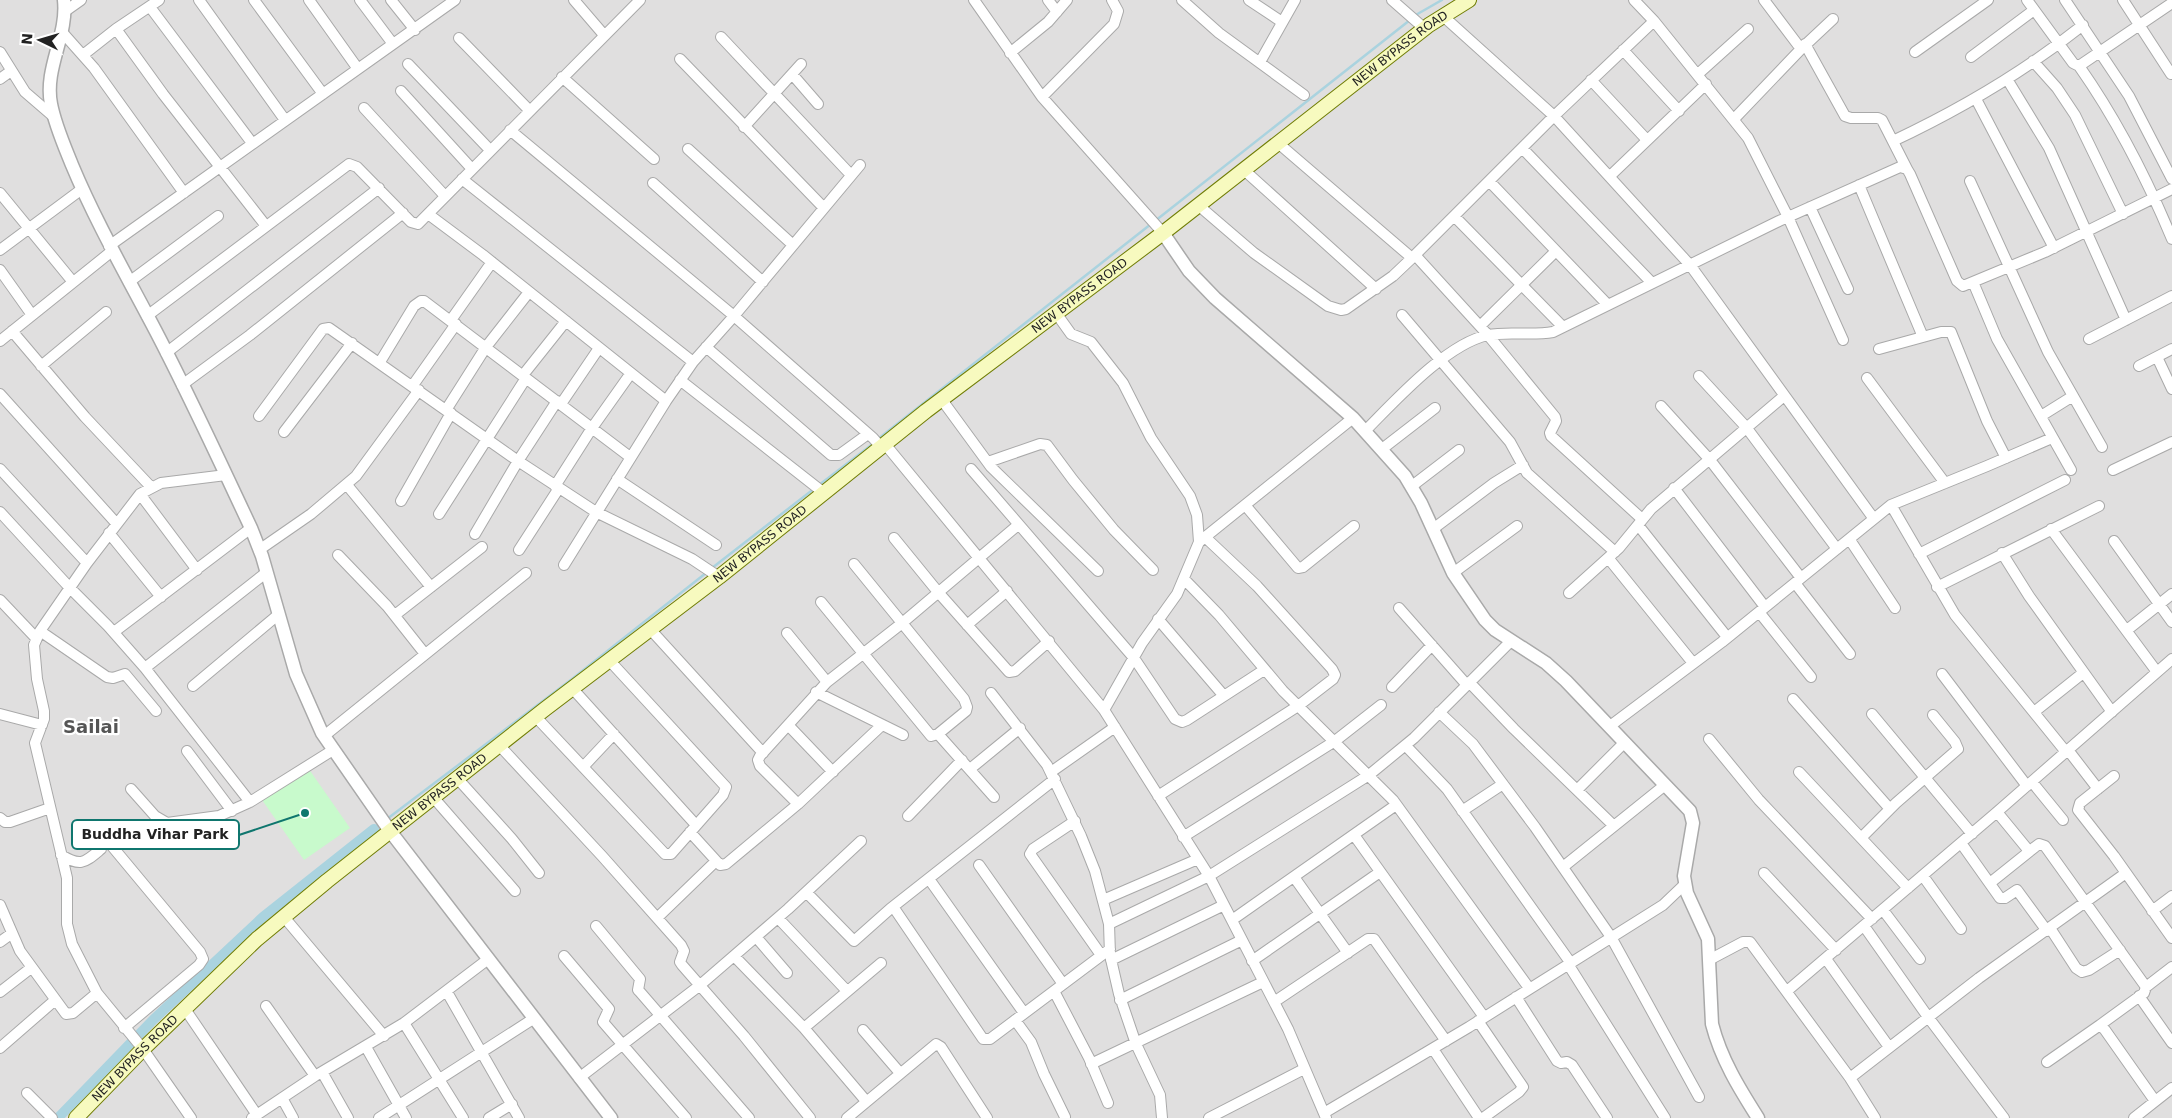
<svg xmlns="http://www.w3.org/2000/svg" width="2172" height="1118" viewBox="0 0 2172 1118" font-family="'DejaVu Sans',sans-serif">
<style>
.residential{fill:#e0dfdf}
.park{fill:#c8facc}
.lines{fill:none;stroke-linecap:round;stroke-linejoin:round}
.stream{stroke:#aad3df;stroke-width:2.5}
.canal{stroke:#aad3df;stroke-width:10}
.minor-casing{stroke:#a9a9a9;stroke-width:12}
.tertiary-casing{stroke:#a9a9a9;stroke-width:15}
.secondary-casing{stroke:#707d05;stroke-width:16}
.minor{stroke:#fff;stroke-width:10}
.tertiary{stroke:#fff;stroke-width:12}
.secondary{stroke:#f7fabf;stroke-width:14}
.labels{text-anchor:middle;stroke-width:4.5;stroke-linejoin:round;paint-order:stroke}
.street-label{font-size:12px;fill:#222;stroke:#fff}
.district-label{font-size:18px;font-weight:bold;fill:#555;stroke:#fff}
.leader{fill:none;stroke:#0f766e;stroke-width:2}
.callout-dot{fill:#0f766e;stroke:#fff;stroke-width:2}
.callout{fill:#fff;stroke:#0f766e;stroke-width:2}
.callout-label{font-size:14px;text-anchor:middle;font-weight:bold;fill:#222}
</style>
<rect width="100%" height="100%" fill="#f2efe9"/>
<path class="residential" d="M0 0H2172V1118H0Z"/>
<path class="park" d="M306 765 350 828 304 860 260 797Z"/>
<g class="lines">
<path class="stream" d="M1414 16 1442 0
M1155 221 1410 20
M878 439 1151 224
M819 485 874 443
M712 568 815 488
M387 819 572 679 706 573"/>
<path class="canal" d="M58 1118 153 1020 263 917 374 829"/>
<defs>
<path id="minor" d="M199 0 285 120
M254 0 323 94
M309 0 358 69
M360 0 393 44
M391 0 415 30
M574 0 604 35
M974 0 1042 97 1163 233
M1048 0 1057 12
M1182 0 1219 33 1304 95
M1249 0 1282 22
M1392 0 1425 29
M1634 0 1654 21 1748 138 1788 217 1843 340
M1764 0 1801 49
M2027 0 2073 63 2079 66 2172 3
M2065 0 2129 96 2172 179
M2123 0 2171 74
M150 7 252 143
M64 12 81 0
M1443 16 1554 116 1690 265 1874 519
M116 29 163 94 266 226
M62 32 94 68 184 193
M721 37 851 175
M459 38 529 110
M1805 44 1845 116 1851 118H1878L1882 120 1907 169
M1623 50 1679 111
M0 52 25 92 54 117
M1915 52 1988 0
M1010 53 1048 22 1067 0
M83 55 116 29 159 0
M1971 57 2034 10
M680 59 824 208
M2033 61 2057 88 2075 115 2123 214
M1260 62 1295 0
M408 64 490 150
M2079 66C2117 120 2147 179 2172 239
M792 74 818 104
M1698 74 1748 29
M562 77 654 159
M0 79 11 71
M2007 79 2049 148 2126 320
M1591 80 1647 140
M401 91 472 169
M1042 97 1114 24 1118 11 1112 0
M1976 99 2054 248
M364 108 445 196
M1734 119 1801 49 1833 19
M744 127 801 64
M510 130 734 316 873 438 881 447
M1893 141C1961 109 2024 72 2083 25
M1278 143 1412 258
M1522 148 1652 283
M688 149 793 245
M1244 170 1376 289
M1610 176 1706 84
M462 179 693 362
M1489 181 1608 305
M1970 181 2048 352 2102 447
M653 183 763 282
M1859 185 1923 337
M0 193 73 282
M1198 205 1254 253 1328 306 1341 310 1346 309 1393 276 1412 258 1554 116 1654 21
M1810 207 1848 289
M428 214 483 255 666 401
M1454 216 1563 327
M109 246 455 0
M0 250 82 189
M1415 255 1488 335 1555 417 1556 421 1550 433 1551 436 1642 519
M0 270 32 315
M129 282 218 216
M1973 282 1997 339 2071 470
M1056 313 1071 334 1091 342 1123 383 1151 438 1190 496 1197 515 1199 542
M1402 315 1510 442 1527 473 1615 552
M147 316 349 164 357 167 411 222 418 224 640 0
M451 320 492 262
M1480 326 1556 251
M12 331 85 417 151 487
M2089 339 2172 296
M0 341 112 251
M706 347 831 455H839L868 434
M1879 349 1941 332H1951L1987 421 2006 458
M166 353 379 188
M2157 357 2172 389
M380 362 414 306 421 301H424L630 457
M41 366 106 312
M2139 366 2172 349
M523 375 566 321
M1699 376 1746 427 1837 549
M1867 378 1945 483
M680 380 824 493
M182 385 250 335 403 213
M413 385 456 324
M0 394 116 523
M942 400 991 467 1098 571
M561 404 599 348
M1661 406 1710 460 1801 578
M446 410 486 347 529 292
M259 416 323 329 329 328 518 461 596 512 692 559 719 577
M2041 416 2073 396
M1365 431C1395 401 1446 344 1488 335 1509 331 1531 336 1553 332L1779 221 1900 167 1907 169 1910 174 1957 281 1963 286 2045 252 2172 189
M284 432 352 343
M885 444 1104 710 1209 876 1288 1029 1326 1118
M1382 449 1435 408
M988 462 1040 444 1047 445 1073 480 1114 530 1153 570
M0 469 87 563
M971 469 1134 658 1175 719 1182 722 1187 720 1264 670
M2113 470 2172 442
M617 479 716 545
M347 485 431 587
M555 486 592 428 631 373
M1412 486 1459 450
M1674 488 1765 607
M140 494 197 570
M401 501 451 413
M1245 505 1298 568 1303 567 1354 526
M1891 505 1955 615 2066 752
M0 512 70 588 108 626 145 668 250 802
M439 514 526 378
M1638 525 1727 637
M1433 529 1494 483 1523 465
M2051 529 2157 672
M109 533 161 597
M475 534 518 461 557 401
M894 538 938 592 1009 672 1015 671 1049 641
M1850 540 1895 608
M2114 541 2172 622
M259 550 311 514 356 476 419 390
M519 550 559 488
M2002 553 2029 596 2112 712
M1919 554 2065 480
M338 555 387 606 425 654
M1609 559 1693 663
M564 565 666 401 693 362 734 316 860 165
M1453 573 1517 526
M1184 579 1219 615 1283 691 1393 800 1529 988
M1795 583 1850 654
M1937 587 2099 506
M1569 593 1619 548 1651 509 1784 396
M0 600 36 638
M821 602 931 736 938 734 966 711 967 707 964 699 854 564
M1399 608 1466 684
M1759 612 1811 677
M395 615 482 547
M1158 619 1224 696
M967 625 1007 591
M650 629 763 753
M2127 630 2172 594
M40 631 107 677 113 678 125 674 156 711
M114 632 251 528
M787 633 827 682
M145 668 267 572
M1942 674 2027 786
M1469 682 1514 729 1614 826
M193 686 279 614
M1392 687 1432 645
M572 688 696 825
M816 692 903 735
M991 693 1047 765 1081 836 1095 871 1109 924 1110 955 1119 994 1136 1044 1160 1095 1162 1118
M1793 699 1890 809
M1104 710 1142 643 1177 594 1199 542 1353 418
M1439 712 1473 744 1535 827 1611 937 1699 1097
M2034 712 2083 673
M0 714 42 725
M1872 714 1972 834
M535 716 665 854H671L723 795 726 787 609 660
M788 725 833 772
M1610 726 1722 642 1891 505 1987 466 2052 438
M938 734 994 797
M324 736 526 573
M1709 739 1759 800 1872 919
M499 745 602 856 681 945 684 951 680 962 682 965 744 1036 810 1118
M1406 746 1447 789 1570 962
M2068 750 2098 789
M187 751 232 811
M583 767 614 734
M970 769 1020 728
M1051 772 1115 727
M1799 772 1908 888
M2114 776 2080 803 2078 810 2114 856 2172 938
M457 778 512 839 539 873
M2032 782 2063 820
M131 789 155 816 167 823 219 816 250 802 333 750
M1577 790 1625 742
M1158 796 1298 706 1333 679 1335 675 1332 669 1257 586 1205 537
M433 797 515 891
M798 804 760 766 758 760 760 756 827 682 901 624 1018 525
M1462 811 1503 784
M1997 812 2029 851
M908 816 962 760
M0 818 5 822H10L50 808
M1075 821 1033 849 1030 854 1101 955
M690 832 720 865 726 864 798 804 882 725
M1354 835 1484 1017
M1183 837 1335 741 1381 705
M1861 838 1896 803 1958 749 1955 742 1933 715
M106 839 200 952 203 959 199 965 124 1028
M1961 843 2000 898H2005L2017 890 2047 931
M61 855C81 867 84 863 101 849
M979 865 1063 984
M1563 867 1665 785
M1764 873 1836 950
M1923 876 1961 929
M1294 877 1348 953
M929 879 1024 1013
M1990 883 2035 847 2039 844 2045 846 2146 987 2144 993 2100 1025
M806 892 854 941 890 909 894 908 983 1039H990L1110 949
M1103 900 1198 859
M0 905 20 951 66 1014 73 1013 97 993
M890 909 1055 779
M1883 910 1920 959
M2152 911 2172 896
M284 917 384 1036
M657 918 716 861
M778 918 847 991
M1232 920 1396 805
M1109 924 1209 876 1369 775 1414 738 1511 641
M596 926 640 979 638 990 640 992 749 1118
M1864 926 1928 1017 2004 1118
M2050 928 2076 968 2082 972 2089 970 2120 950
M756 937 787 973
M0 942 11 934
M564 956 609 1009 603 1022 686 1118
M734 956 804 1028 866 1101
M1826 959 1889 1047
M1111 960 1224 905
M1709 960 1743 942H1750L1850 1078 1875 1118
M1252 961 1380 872
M1568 964 1665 1118
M2146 987 2172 967
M1054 991 1089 1058 1108 1103
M1787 991 1997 812 2172 659
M0 992 31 968
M447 992 519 1118
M2139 996 2172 1043
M1516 997 1557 1061 1561 1063 1567 1062 1572 1065 1607 1118
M1120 1000 1242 940
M1274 1002 1368 939H1374L1446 1041
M266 1006 315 1076
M185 1009 257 1115
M1015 1020 1031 1042 1044 1074 1065 1117
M1478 1021 1523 1087 1519 1092 1483 1118
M404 1023 463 1118
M804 1028 881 963
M863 1030 900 1073
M366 1047 406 1118
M0 1048 54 1001
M1433 1049 1479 1118
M2047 1062 2100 1025 2105 1030 2155 1101
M1091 1064 1263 982
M322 1072 348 1118
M579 1078 699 986 788 909 861 841
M1850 1078 1979 978 2126 873
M27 1093 52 1118
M282 1098 293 1118
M1324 1113 1469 1027 1663 905 1685 884
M191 1118 143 1049 97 993 72 944 67 924V878L35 743 44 719V711L37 679 34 645 40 631 87 563 140 494 161 483 226 475
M252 1118 315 1076 404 1023 487 960
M379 1118 533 1019
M489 1118 512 1104
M847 1118 936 1044 941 1047 987 1118
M1209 1118 1304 1069
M2134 1118 2172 1088"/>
<path id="tertiary" d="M64 0C68 36 44 68 51 104 55 125 64 145 72 165 95 220 124 271 152 324 187 390 219 460 251 528L262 556 296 674 322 733 390 831 611 1118
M1163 233 1189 271 1215 298 1353 418 1405 476 1421 503 1453 573 1485 620 1495 630 1546 663 1566 681 1690 811 1693 823 1684 876 1687 893 1708 939 1712 1024C1721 1059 1739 1088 1758 1118"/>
<g id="secondary">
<path id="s1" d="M76 1118 143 1049 257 939 327 881 545 709 719 577 926 411 1163 233 1429 25 1469 0"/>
</g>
</defs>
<use href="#minor" class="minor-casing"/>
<use href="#tertiary" class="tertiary-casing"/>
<use href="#secondary" class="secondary-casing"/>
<use href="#minor" class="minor"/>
<use href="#tertiary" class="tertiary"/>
<use href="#secondary" class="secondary"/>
</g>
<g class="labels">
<g class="street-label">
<text dy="4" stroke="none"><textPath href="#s1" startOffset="1704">NEW BYPASS ROAD</textPath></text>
<text dy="4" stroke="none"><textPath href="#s1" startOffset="1299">NEW BYPASS ROAD</textPath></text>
<text dy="4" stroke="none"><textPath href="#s1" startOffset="894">NEW BYPASS ROAD</textPath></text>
<text dy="4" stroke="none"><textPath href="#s1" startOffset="489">NEW BYPASS ROAD</textPath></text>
<text dy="4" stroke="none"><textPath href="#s1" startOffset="84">NEW BYPASS ROAD</textPath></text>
</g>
<g class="district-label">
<text x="91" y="733">Sailai</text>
</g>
</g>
<path class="leader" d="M305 813L239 835"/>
<circle class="callout-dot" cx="305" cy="813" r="5"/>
<rect class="callout" x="72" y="820" width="167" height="29" rx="5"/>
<g class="callout-label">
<text x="155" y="839">Buddha Vihar Park</text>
</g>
<g transform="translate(40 40) rotate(275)" stroke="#ffffff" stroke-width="4" paint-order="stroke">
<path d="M0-4L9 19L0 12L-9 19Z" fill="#222222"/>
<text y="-8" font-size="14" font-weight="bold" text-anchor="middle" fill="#222222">N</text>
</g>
</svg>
